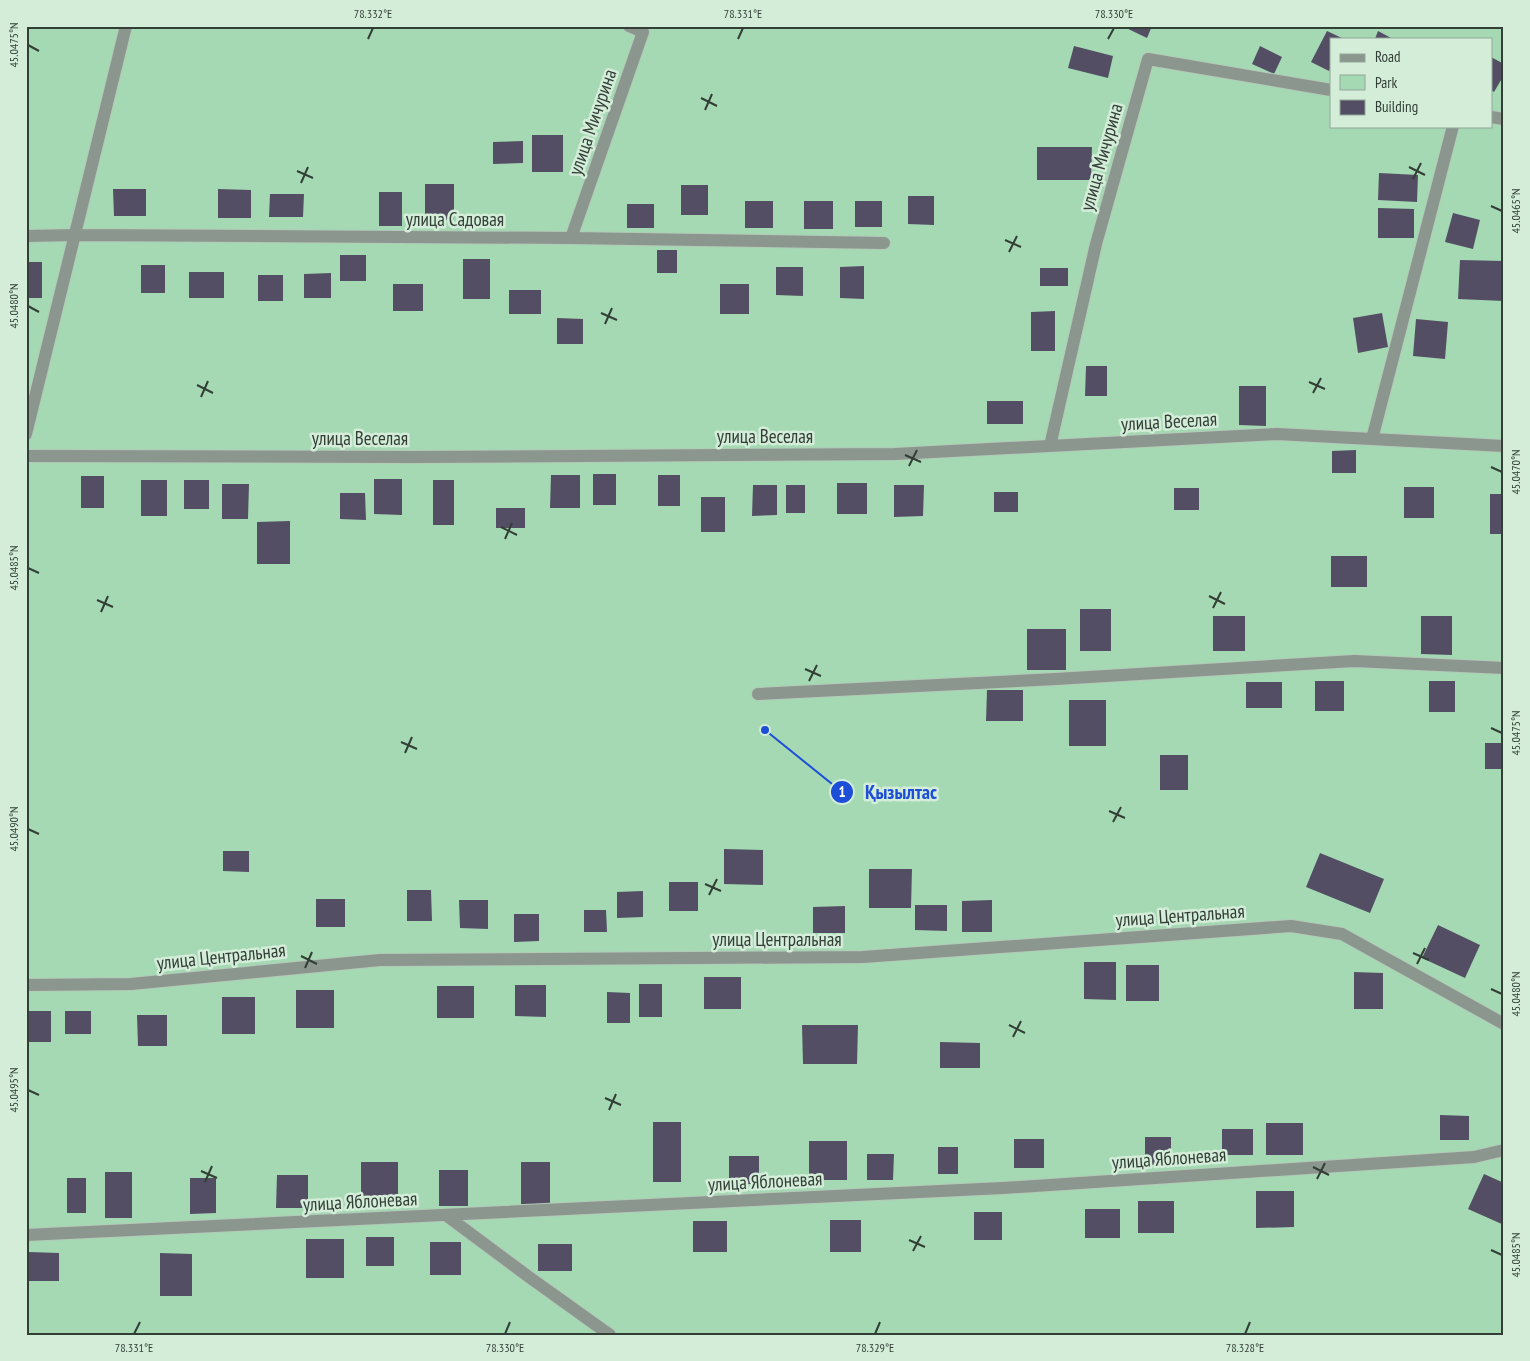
<svg xmlns="http://www.w3.org/2000/svg" width="1530" height="1361" viewBox="0 0 1530 1361" font-family="'PT Sans Narrow',sans-serif">
<style>
.green{fill:#a4d9b3;fill-rule:evenodd}
.building{fill:#544e65}
.lines{fill:none;stroke-linecap:round;stroke-linejoin:round}
.minor-casing{stroke:#b3cab8;stroke-width:14}
.minor{stroke:#8b968e;stroke-width:12}
.ticks{fill:none;stroke:#333e36;stroke-width:2}
.labels{text-anchor:middle;stroke-width:5;stroke-linejoin:round;paint-order:stroke}
.street-label{font-size:19px;fill:#333e36;stroke:#d3edd9}
.leader{fill:none;stroke:#1d4ed8;stroke-width:2}
.callout-dot{fill:#1d4ed8;stroke:#d3edd9;stroke-width:2}
.mark-label{font-size:15px;text-anchor:middle;font-weight:bold;fill:#fff}
.callout-label{font-size:20px;text-anchor:middle;font-weight:bold;fill:#1d4ed8;stroke:#d3edd9;stroke-width:5;stroke-linejoin:round;paint-order:stroke}
.neatline{fill:none;stroke:#333e36;stroke-width:2}
.ticks-label{font-size:12px;text-anchor:middle;fill:#333e36}
</style>
<rect width="100%" height="100%" fill="#d3edd9"/>
<path class="green" d="M26 26H1504V1335H26ZM1331 39H1491V126H1331Z"/>
<path class="building" d="M1122 26H1152L1147 38Z
M1327 31 1344 39H1331V67L1329 71 1311 62Z
M1378 31 1393 39H1375Z
M1074 46 1113 56 1108 78 1068 68Z
M1260 46 1282 57 1274 74 1252 64Z
M1491 57 1504 64V75L1494 92 1491 90Z
M532 135H563V172H532Z
M523 141V163L493 164V142Z
M1037 147H1092L1091 180H1037Z
M1379 173 1418 175 1417 202 1378 200Z
M425 184H454V220H425Z
M681 185H708V215H681Z
M113 189H146V216H114Z
M218 189 251 190V218H218Z
M379 192H402V226H379Z
M270 194H304L303 217H269Z
M908 196H934V225L908 224Z
M745 201H773V228H745Z
M804 201H833V229H804Z
M855 201H882V227H855Z
M627 204H654V228H627Z
M1378 208 1414 209V238H1378Z
M1453 213 1480 220 1473 249 1445 242Z
M657 250H677V273H657Z
M340 255H366V281H340Z
M463 259H490V299H463Z
M1460 260 1504 261V301L1458 299Z
M26 262H42V298H26Z
M141 265H165V293H141Z
M864 266V299L840 298V267Z
M776 267H803V296L776 295Z
M1040 268H1068V286H1040Z
M189 272H224V298H189Z
M331 273V298H304V274Z
M258 275H283V301H258Z
M393 284H423V311H393Z
M720 284H749V314H720Z
M509 290H541V314H509Z
M1055 311V351H1031V312Z
M1382 313 1388 347 1358 353 1353 318Z
M557 318 583 319V344H557Z
M1416 319 1448 322 1445 359 1413 356Z
M1086 366H1107V396H1085Z
M1239 386H1266V426L1239 425Z
M987 401H1023V424H987Z
M1356 450V473H1332V451Z
M593 474H616V505H593Z
M551 475H580V508H550Z
M658 475H680V506H658Z
M81 476H104V508H81Z
M374 479H402V515L374 514Z
M141 480H167V516H141Z
M184 480H209V509H184Z
M433 480H454V525H433Z
M837 483H867V514H837Z
M222 484H249L248 519H222Z
M753 485H777V515L752 516Z
M786 485H805V513H786Z
M894 485H924L923 516 894 517Z
M1404 487H1434V518H1404Z
M1174 488H1199V510H1174Z
M994 492H1018V512H994Z
M340 493H365L366 520 340 519Z
M1490 494H1504V534H1490Z
M701 497H725V532H701Z
M496 508H525V528H496Z
M290 521V564H257V522Z
M1331 556H1367V587H1331Z
M1080 609H1111V651H1080Z
M1213 616H1245V651H1213Z
M1421 616H1452V655L1421 654Z
M1027 629H1066V670H1027Z
M1315 681H1344V711H1315Z
M1429 681H1455V712H1429Z
M1246 682H1282V708H1246Z
M987 690H1023V721H986Z
M1069 700H1106V746H1069Z
M1485 743H1504V769H1485Z
M1160 755H1188V790H1160Z
M724 849 763 850V885L724 884Z
M223 851H249V872L223 871Z
M1320 853 1384 879 1370 913 1306 887Z
M869 869H912L911 908H869Z
M669 882H698V911H669Z
M407 890H431L432 921H407Z
M643 891V917L617 918V892Z
M316 899H345V927H316Z
M459 900H488V929L460 928Z
M992 900V932H962V901Z
M915 905H947V931L915 930Z
M845 906V933H813V907Z
M584 910H606L607 932H584Z
M514 914H539V941L514 942Z
M1438 925 1480 945 1465 978 1422 958Z
M1084 962H1116V1000L1084 999Z
M1126 965H1159V1001H1126Z
M1354 972 1383 973V1009H1354Z
M704 977H741V1009H704Z
M639 984H662V1017H639Z
M515 985H546V1017L515 1016Z
M437 986H474V1018H437Z
M296 990H334V1028H296Z
M607 992 630 993V1023H607Z
M222 997H255V1034H222Z
M26 1011H51V1042H26Z
M65 1011H91V1034H65Z
M137 1015H167V1046H138Z
M802 1025H858L857 1064H803Z
M940 1042 980 1043V1068H940Z
M1440 1115 1469 1116V1140H1440Z
M653 1122H681V1182H653Z
M1266 1123H1303V1155H1266Z
M1222 1129H1253V1155H1222Z
M1145 1137H1171V1165H1145Z
M1014 1139H1044V1168H1014Z
M809 1141H847V1180H809Z
M938 1147H958V1174H938Z
M867 1154H894L893 1180H867Z
M729 1156H759V1184H729Z
M361 1162H398V1205H361Z
M521 1162H550V1204H521Z
M439 1170H468V1206H439Z
M105 1172H132V1218H105Z
M1484 1174 1504 1183V1225L1468 1209Z
M277 1175H308V1208H276Z
M67 1178H86V1213H67Z
M190 1178H216V1213L190 1214Z
M1256 1191H1294V1227L1256 1228Z
M1138 1201H1174V1233H1138Z
M1085 1209H1120V1238H1085Z
M974 1212H1002V1240H974Z
M830 1220H861V1252H830Z
M693 1221H727V1252H693Z
M366 1237H394V1266H366Z
M306 1239H344V1278H306Z
M430 1242H461V1275H430Z
M538 1244H572V1271H538Z
M29 1252 59 1253V1281H29Z
M160 1253 192 1254V1296H160Z"/>
<g class="lines">
<defs>
<path id="minor" d="M1491 117 1504 119
M26 236 75 235 571 238 884 243
M571 238 643 32 629 26
M26 434 126 26
M1372 439 1453 126
M1050 446 1096 244 1148 59 1331 90
M26 456 412 457 895 454 1277 434 1504 446
M758 694 1056 679 1354 661 1504 668
M26 985 131 984 380 960 863 957 1291 926 1342 934 1504 1024
M447 1216 529 1277 610 1335
M26 1235 1003 1188 1474 1157 1504 1150"/>
</defs>
<use href="#minor" class="minor-casing"/>
<use href="#minor" class="minor"/>
</g>
<path class="ticks" d="M368 39 373 28M738 39 743 28M1108 39 1114 28M28 45 39 51M701 98 717 106M705 110 712 94M1409 167 1425 175M297 171 313 178M1413 179 1421 163M301 183 308 167M1491 206 1502 211M1005 240 1021 247M1009 252 1017 236M28 306 39 312M601 313 617 320M605 324 612 308M1309 382 1325 389M197 385 213 393M1313 393 1321 378M201 397 208 381M905 455 921 462M909 466 917 450M1491 467 1502 472M501 527 517 535M505 539 512 523M28 568 39 573M1209 596 1225 604M97 600 113 607M1213 608 1221 592M101 612 108 596M805 669 821 676M809 681 817 665M1491 728 1502 733M401 742 417 749M405 753 412 737M1109 811 1125 818M1113 822 1121 807M28 829 39 834M705 884 721 891M709 895 717 879M1413 953 1429 960M301 956 317 964M1417 964 1425 948M305 968 312 952M1491 989 1502 994M1009 1025 1025 1033M1013 1037 1021 1021M28 1090 39 1095M605 1098 621 1105M609 1110 616 1094M1313 1167 1329 1175M201 1171 217 1178M1317 1179 1325 1163M205 1182 212 1166M909 1240 925 1247M1491 1250 1502 1255M913 1251 921 1236M134 1334 140 1322M505 1334 510 1322M875 1334 880 1322M1245 1334 1250 1322"/>
<g class="labels">
<g class="street-label">
<text transform="translate(592 122) rotate(-71)" y="7">улица Мичурина</text>
<text transform="translate(1101 157) rotate(-74)" y="7">улица Мичурина</text>
<text x="455" y="226">улица Садовая</text>
<text transform="translate(1169 421) rotate(-3)" y="7">улица Веселая</text>
<text x="765" y="443">улица Веселая</text>
<text x="360" y="445">улица Веселая</text>
<text transform="translate(1180 915) rotate(-4)" y="7">улица Центральная</text>
<text x="777" y="946">улица Центральная</text>
<text transform="translate(221 956) rotate(-6)" y="7">улица Центральная</text>
<text transform="translate(1169 1158) rotate(-4)" y="7">улица Яблоневая</text>
<text transform="translate(765 1181) rotate(-3)" y="7">улица Яблоневая</text>
<text transform="translate(360 1201) rotate(-3)" y="7">улица Яблоневая</text>
</g>
</g>
<path class="leader" d="M765 730L842 792"/>
<g class="callout-dot">
<circle cx="765" cy="730" r="5"/>
<circle cx="842" cy="792" r="12"/>
</g>
<g class="mark-label">
<text x="842" y="797">1</text>
</g>
<g class="callout-label">
<text x="901" y="799">Қызылтас</text>
</g>
<rect width="1530" height="1361" fill="none" stroke="#d3edd9" stroke-width="55"/>
<rect x="1330" y="38" width="162" height="90" fill="#d3edd9" stroke="#93a798"/>
<rect x="1340" y="54" width="25" height="8" fill="#8b968e" stroke="#93a798"/>
<text x="1375" y="62" font-size="15" fill="#333e36">Road</text>
<rect x="1340" y="75" width="25" height="15" fill="#a4d9b3" stroke="#93a798"/>
<text x="1375" y="88" font-size="15" fill="#333e36">Park</text>
<rect x="1340" y="100" width="25" height="15" fill="#544e65" stroke="#93a798"/>
<text x="1375" y="112" font-size="15" fill="#333e36">Building</text>
<rect x="28" y="28" width="1474" height="1306" class="neatline"/>
<g class="ticks-label">
<text x="373" y="18">78.332°E</text>
<text x="743" y="18">78.331°E</text>
<text x="1114" y="18">78.330°E</text>
<text transform="translate(14 45) rotate(-90)" y="4">45.0475°N</text>
<text transform="translate(1516 211) rotate(-90)" y="4">45.0465°N</text>
<text transform="translate(14 306) rotate(-90)" y="4">45.0480°N</text>
<text transform="translate(1516 472) rotate(-90)" y="4">45.0470°N</text>
<text transform="translate(14 568) rotate(-90)" y="4">45.0485°N</text>
<text transform="translate(1516 733) rotate(-90)" y="4">45.0475°N</text>
<text transform="translate(14 829) rotate(-90)" y="4">45.0490°N</text>
<text transform="translate(1516 994) rotate(-90)" y="4">45.0480°N</text>
<text transform="translate(14 1090) rotate(-90)" y="4">45.0495°N</text>
<text transform="translate(1516 1255) rotate(-90)" y="4">45.0485°N</text>
<text x="134" y="1352">78.331°E</text>
<text x="505" y="1352">78.330°E</text>
<text x="875" y="1352">78.329°E</text>
<text x="1245" y="1352">78.328°E</text>
</g>
</svg>
